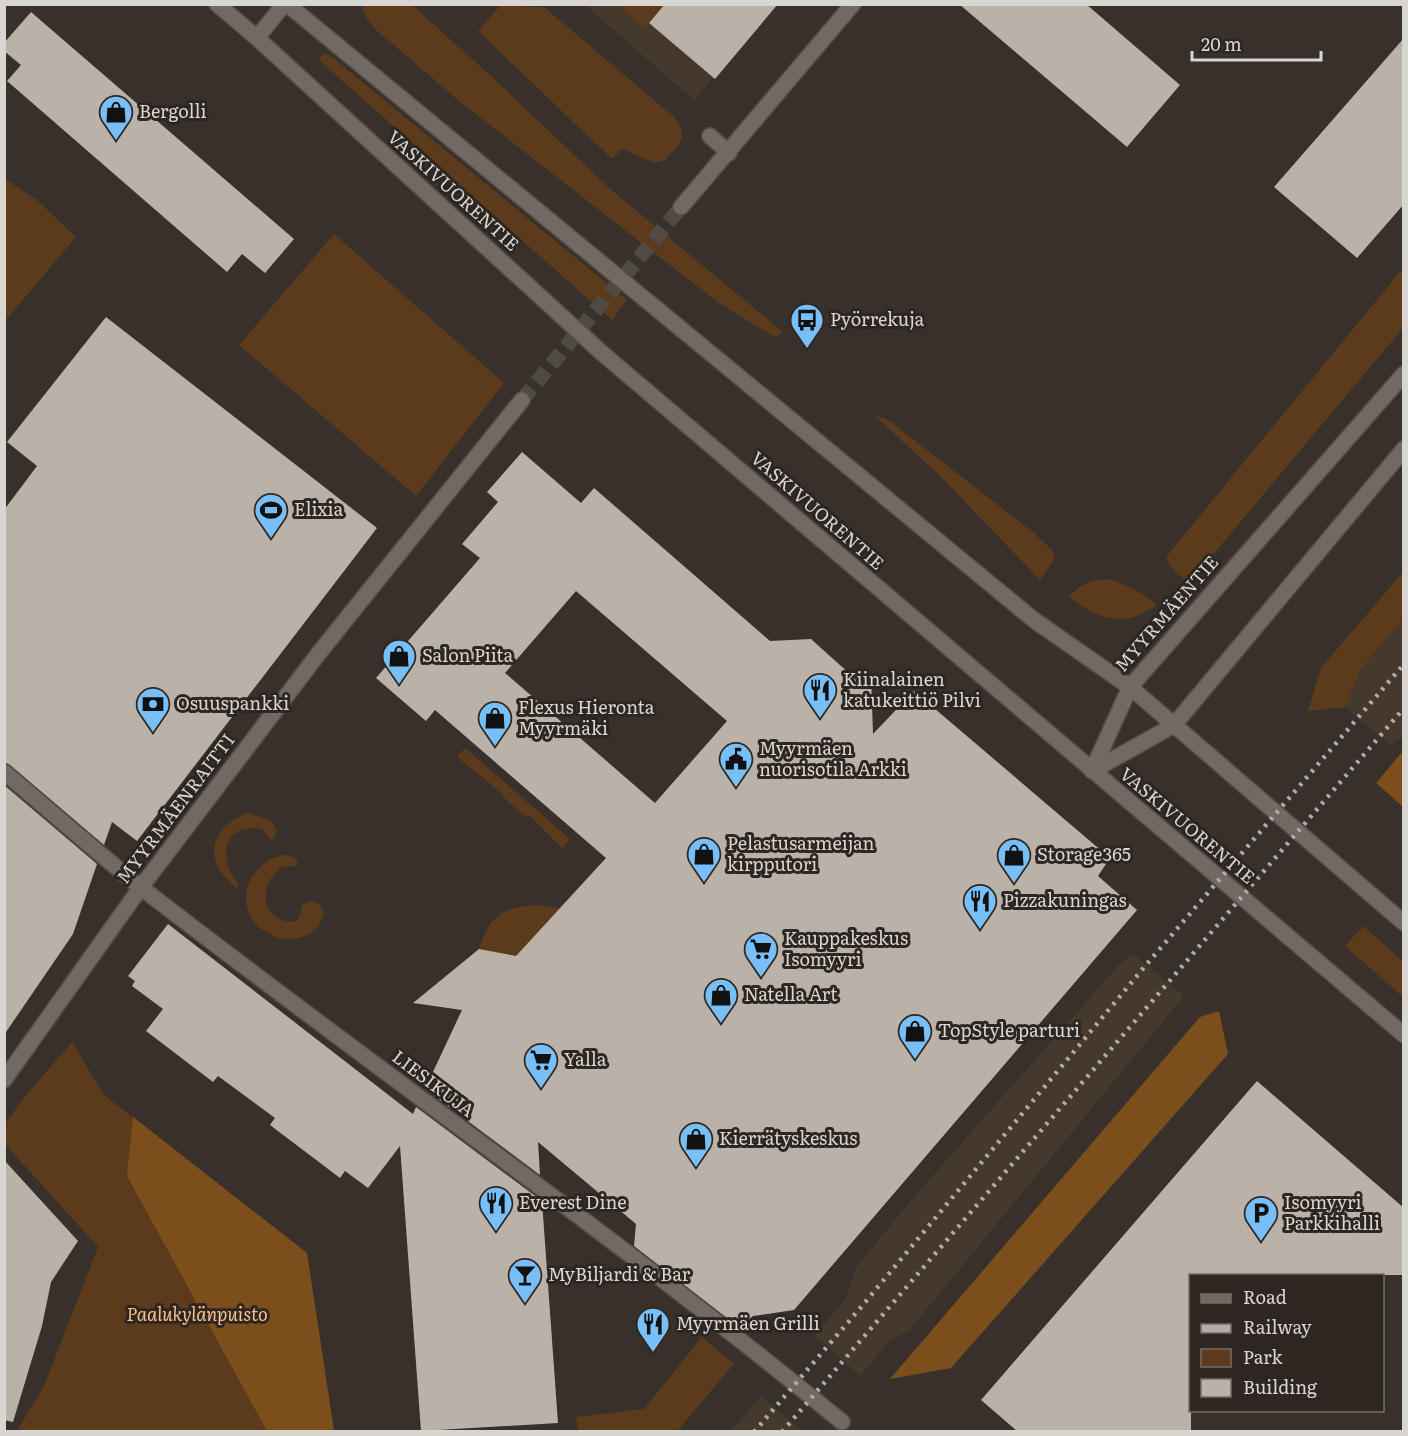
<svg xmlns="http://www.w3.org/2000/svg" width="1408" height="1436" viewBox="0 0 1408 1436" font-family="Literata,serif">
<style>
.built{fill:#45392e}
.green{fill:#5b3b1b}
.forest{fill:#7c4e1c}
.building{fill:#bab1a9;fill-rule:evenodd}
.lines{fill:none;stroke-linecap:round;stroke-linejoin:round}
.street-tunnel{stroke:#504a44;stroke-width:15;stroke-dasharray:15 8;stroke-linecap:butt}
.street-casing{stroke:#544e48;stroke-width:18}
.secondary-casing{stroke:#544e48;stroke-width:18}
.street{stroke:#726962;stroke-width:15}
.secondary{stroke:#726962;stroke-width:15}
.rail{stroke:#b1aca7;stroke-width:4.5;stroke-dasharray:3 6;stroke-linecap:butt}
.labels{text-anchor:middle;stroke-width:6;stroke-linejoin:round;paint-order:stroke}
.poi-label{font-size:18px;fill:#d9d5d0;stroke:#2e2721;text-anchor:start}
.street-label{font-size:18px;fill:#d9d5d0;stroke:#2e2721}
.park-label{font-size:18px;font-style:italic;fill:#fbc18c;stroke:#2e2721}
</style>
<rect width="100%" height="100%" fill="#38312b"/>
<path class="built" d="M585 5H777L694 100Z
M1403 619V738L1390 745 1345 707 1361 669Z
M1133 954 1184 996 908 1332 891 1339 860 1376 828 1346 813 1337 845 1300 855 1269 907 1205 1118 966Z
M761 1396 774 1407 802 1431H731Z"/>
<path class="green" d="M361 5H412L491 76 609 188 783 332 775 337 720 304 458 100 376 30 366 17Z
M501 5C517 4 528 8 544 7L674 117C690 139 680 141 666 160L654 163 622 149 612 159 478 31Z
M618 5H665L644 28Z
M326 54 332 57 627 300 612 320 321 62 319 59 322 55Z
M5 179 38 201 76 237 5 321Z
M334 234 504 383 416 496 239 345Z
M1403 268V328L1190 582C1178 575 1171 569 1166 557Z
M875 416 887 419 1033 532 1052 550 1055 558 1040 580 941 477Z
M1403 572V619L1361 669 1345 707 1308 711 1321 668Z
M1109 579C1127 585 1143 593 1157 605 1123 628 1100 621 1069 597 1082 583 1089 580 1109 579Z
M465 748 570 839 562 848 530 816 526 817 503 797V794L457 757Z
M249 813C261 817 285 822 273 839H270L262 829C222 822 217 859 239 885L237 888C202 863 208 827 249 813Z
M287 855 295 858 298 864 295 866 282 867C257 885 260 922 295 922L299 918 302 905 310 901 319 904 324 912C322 924 315 931 305 936 292 941 281 941 270 934 265 931 258 928 255 923 233 897 255 856 287 855Z
M536 905 560 908 516 956 479 949C489 917 502 907 536 905Z
M1363 926 1403 961V997L1345 946Z
M72 1042 104 1095 307 1253 334 1431H17L44 1386 98 1247 5 1144V1124L23 1099Z
M702 1337 734 1364 677 1431H578L576 1417 644 1409Z"/>
<path class="forest" d="M1403 751V807L1376 783Z
M1219 1011 1228 1054 951 1368 890 1379 1200 1017Z
M133 1117 307 1253 334 1431H267L127 1176Z"/>
<path class="building" d="M665 4H778L715 79 649 23Z
M959 4H1086L1180 85 1127 147Z
M31 12 294 239 265 273 242 254 227 272 7 81 21 65 4 51V43Z
M1404 38V204L1357 258 1274 187Z
M106 317 377 528 137 841 112 822 104 845 10 765 4 762V510L37 466 7 442Z
M522 452 581 503 594 488 770 641 811 639 851 675 871 674 873 734 914 691 1110 858 1098 876 1137 910 794 1310 753 1316 740 1328 634 1246 636 1224 538 1142 540 1175 425 1089 462 1010 413 1003 479 949 516 956 606 858 435 710 426 721 376 678 480 558 462 544 498 502 487 492ZM576 591 727 721 655 803 505 673Z
M4 785 97 864 73 934 4 1035Z
M168 924 413 1114 416 1107 542 1201 558 1423 421 1431 400 1146 368 1188 345 1171 340 1178 270 1125 275 1118 218 1076 213 1082 146 1031 163 1009 132 986 135 981 128 976Z
M1257 1081 1404 1208V1275H1191V1431H1017L981 1400Z
M4 1160 78 1241 51 1282 42 1326 13 1422 4 1420Z"/>
<g class="lines">
<path class="street-tunnel" d="M522 400 681 207"/>
<defs>
<path id="street" d="M257 38 284 4
M710 136 729 153
M681 207 853 4
M4 772C51 811 96 852 143 889 375 1069 616 1236 842 1422
M4 1080 141 887 319 653 522 400"/>
<path id="secondary" d="M217 4 257 38 602 353 1404 1035
M287 4 1034 620 1130 687 1404 923
M1092 771 1130 687 1404 374
M1092 771 1174 725 1404 449"/>
</defs>
<use href="#street" class="street-casing"/>
<use href="#secondary" class="secondary-casing"/>
<use href="#street" class="street"/>
<use href="#secondary" class="secondary"/>
<path class="rail" d="M754 1432 862 1306 1146 965 1404 664
M782 1432 1404 708"/>
</g>
<defs>
<symbol id="shop-pin" viewBox="-11 -11 22 30"><path d="M0 17L-7.5 6A9.5 9.5 0 1 1 7.5 6Z" fill="#78bff7" stroke="#2e2721"/><path d="M-5-2.5h2.3a2.7 3.5 0 0 1 5.4 0H5L5.5 6h-11ZM-1.5-2.5h3a1.5 2.3 0 0 0-3 0Z" fill="#111"/></symbol>
<symbol id="bus-pin" viewBox="-11 -11 22 30"><path d="M0 17L-7.5 6A9.5 9.5 0 1 1 7.5 6Z" fill="#78bff7" stroke="#2e2721"/><path d="M-5-6H5V4H4V6H2V4H-2V6H-4V4H-5ZM-3.5-4V0h7V-4ZM-3.5 1.2v1.5H-2V1.2ZM2 1.2v1.5H3.5V1.2Z" fill="#111"/></symbol>
<symbol id="stadium-pin" viewBox="-11 -11 22 30"><path d="M0 17L-7.5 6A9.5 9.5 0 1 1 7.5 6Z" fill="#78bff7" stroke="#2e2721"/><path d="M0-5a6.5 5 0 1 0 0 10a6.5 5 0 1 0 0-10ZM-3.5-1.8h7v3.6h-7Z" fill="#111"/></symbol>
<symbol id="restaurant-pin" viewBox="-11 -11 22 30"><path d="M0 17L-7.5 6A9.5 9.5 0 1 1 7.5 6Z" fill="#78bff7" stroke="#2e2721"/><path d="M-5-6h1v4h1v-4h1v4h1v-4h1v5L-1.5 .5V6h-2V.5L-5-1ZM5-6V6H3V1.5H1.5Q1.5-4 5-6Z" fill="#111"/></symbol>
<symbol id="bank-pin" viewBox="-11 -11 22 30"><path d="M0 17L-7.5 6A9.5 9.5 0 1 1 7.5 6Z" fill="#78bff7" stroke="#2e2721"/><path d="M-6-4H6V4H-6ZM0-2.3a2.3 2.3 0 1 0 0 4.6a2.3 2.3 0 1 0 0-4.6Z" fill="#111"/></symbol>
<symbol id="civic-pin" viewBox="-11 -11 22 30"><path d="M0 17L-7.5 6A9.5 9.5 0 1 1 7.5 6Z" fill="#78bff7" stroke="#2e2721"/><path d="M-.6-6.5H3V-4.5H.6V-3L4-1V1h2V6H-6V1h2V-1L-.6-3ZM-1.2 2.5V6h2.4V2.5Z" fill="#111"/></symbol>
<symbol id="supermarket-pin" viewBox="-11 -11 22 30"><path d="M0 17L-7.5 6A9.5 9.5 0 1 1 7.5 6Z" fill="#78bff7" stroke="#2e2721"/><path d="M-6-5.5h2.5l.6 2H6L4.5 2H-2.5L-4.4-4H-6ZM-1.5 3.2a1.3 1.3 0 1 0 .1 0ZM3 3.2a1.3 1.3 0 1 0 .1 0Z" fill="#111"/></symbol>
<symbol id="parking-pin" viewBox="-11 -11 22 30"><path d="M0 17L-7.5 6A9.5 9.5 0 1 1 7.5 6Z" fill="#78bff7" stroke="#2e2721"/><path d="M-3.5-5.5H1a3.5 3.5 0 0 1 0 7H-1V5.5H-3.5ZM-1-3.4V-.6H.8a1.4 1.4 0 0 0 0-2.8Z" fill="#111"/></symbol>
<symbol id="bar-pin" viewBox="-11 -11 22 30"><path d="M0 17L-7.5 6A9.5 9.5 0 1 1 7.5 6Z" fill="#78bff7" stroke="#2e2721"/><path d="M-6-5H6L.8 .8V4.5H3.5V6h-7V4.5H-.8V.8Z" fill="#111"/></symbol>
</defs>
<g fill-rule="evenodd">
<use href="#shop-pin" x="97" y="93" width="38" height="52"/>
<use href="#bus-pin" x="788" y="301" width="38" height="52"/>
<use href="#stadium-pin" x="252" y="491" width="38" height="52"/>
<use href="#shop-pin" x="380" y="637" width="38" height="52"/>
<use href="#restaurant-pin" x="801" y="671" width="38" height="52"/>
<use href="#bank-pin" x="134" y="685" width="38" height="52"/>
<use href="#shop-pin" x="476" y="699" width="38" height="52"/>
<use href="#civic-pin" x="717" y="740" width="38" height="52"/>
<use href="#shop-pin" x="685" y="835" width="38" height="52"/>
<use href="#shop-pin" x="995" y="836" width="38" height="52"/>
<use href="#restaurant-pin" x="961" y="882" width="38" height="52"/>
<use href="#supermarket-pin" x="742" y="930" width="38" height="52"/>
<use href="#shop-pin" x="702" y="976" width="38" height="52"/>
<use href="#shop-pin" x="896" y="1012" width="38" height="52"/>
<use href="#supermarket-pin" x="522" y="1041" width="38" height="52"/>
<use href="#shop-pin" x="677" y="1120" width="38" height="52"/>
<use href="#restaurant-pin" x="477" y="1184" width="38" height="52"/>
<use href="#parking-pin" x="1242" y="1194" width="38" height="52"/>
<use href="#bar-pin" x="506" y="1256" width="38" height="52"/>
<use href="#restaurant-pin" x="634" y="1305" width="38" height="52"/>
</g>
<g class="labels">
<g class="poi-label">
<text x="139" y="118">Bergolli</text>
<text x="830" y="326">Pyörrekuja</text>
<text x="294" y="516">Elixia</text>
<text x="422" y="662">Salon Piita</text>
<text x="843" y="686">Kiinalainen<tspan x="843" dy="21">katukeittiö Pilvi</tspan></text>
<text x="176" y="710">Osuuspankki</text>
<text x="518" y="714">Flexus Hieronta<tspan x="518" dy="21">Myyrmäki</tspan></text>
<text x="759" y="755">Myyrmäen<tspan x="759" dy="21">nuorisotila Arkki</tspan></text>
<text x="727" y="850">Pelastusarmeijan<tspan x="727" dy="21">kirpputori</tspan></text>
<text x="1037" y="861">Storage365</text>
<text x="1003" y="907">Pizzakuningas</text>
<text x="784" y="945">Kauppakeskus<tspan x="784" dy="21">Isomyyri</tspan></text>
<text x="744" y="1001">Natella Art</text>
<text x="938" y="1037">TopStyle parturi</text>
<text x="564" y="1066">Yalla</text>
<text x="719" y="1145">Kierrätyskeskus</text>
<text x="519" y="1209">Everest Dine</text>
<text x="1284" y="1209">Isomyyri<tspan x="1284" dy="21">Parkkihalli</tspan></text>
<text x="548" y="1281">MyBiljardi &amp; Bar</text>
<text x="676" y="1330">Myyrmäen Grilli</text>
</g>
<g class="street-label">
<text transform="translate(453 191) rotate(42)" y="6">VASKIVUORENTIE</text>
<text transform="translate(817 511) rotate(41)" y="6">VASKIVUORENTIE</text>
<text transform="translate(1167 614) rotate(-49)" y="6">MYYRMÄENTIE</text>
<text transform="translate(176 809) rotate(-53)" y="6">MYYRMÄENRAITTI</text>
<text transform="translate(1187 826) rotate(40)" y="6">VASKIVUORENTIE</text>
<text transform="translate(433 1084) rotate(37)" y="6">LIESIKUJA</text>
</g>
<g class="park-label">
<text x="197" y="1321">Paalukylänpuisto</text>
</g>
</g>
<rect width="1408" height="1436" fill="none" stroke="#d9d5d0" stroke-width="12"/>
<rect x="1189" y="1274" width="195" height="138" fill="#2e2721" stroke="#726d67" stroke-width="1.5"/>
<rect x="1201" y="1294" width="30" height="9" fill="#726962" stroke="#726d67" stroke-width="1.5"/>
<text x="1243" y="1304" font-size="18" fill="#d9d5d0">Road</text>
<rect x="1201" y="1324" width="30" height="9" fill="#b1aca7" stroke="#726d67" stroke-width="1.5"/>
<text x="1243" y="1334" font-size="18" fill="#d9d5d0">Railway</text>
<rect x="1201" y="1349" width="30" height="18" fill="#5b3b1b" stroke="#726d67" stroke-width="1.5"/>
<text x="1243" y="1364" font-size="18" fill="#d9d5d0">Park</text>
<rect x="1201" y="1379" width="30" height="18" fill="#bab1a9" stroke="#726d67" stroke-width="1.5"/>
<text x="1243" y="1394" font-size="18" fill="#d9d5d0">Building</text>
<path d="M1192 51v9h129v-9" fill="none" stroke="#d9d5d0" stroke-width="3"/>
<text x="1201" y="51" font-size="18" fill="#d9d5d0" stroke="#2e2721" stroke-width="4.5" paint-order="stroke">20 m</text>
</svg>
